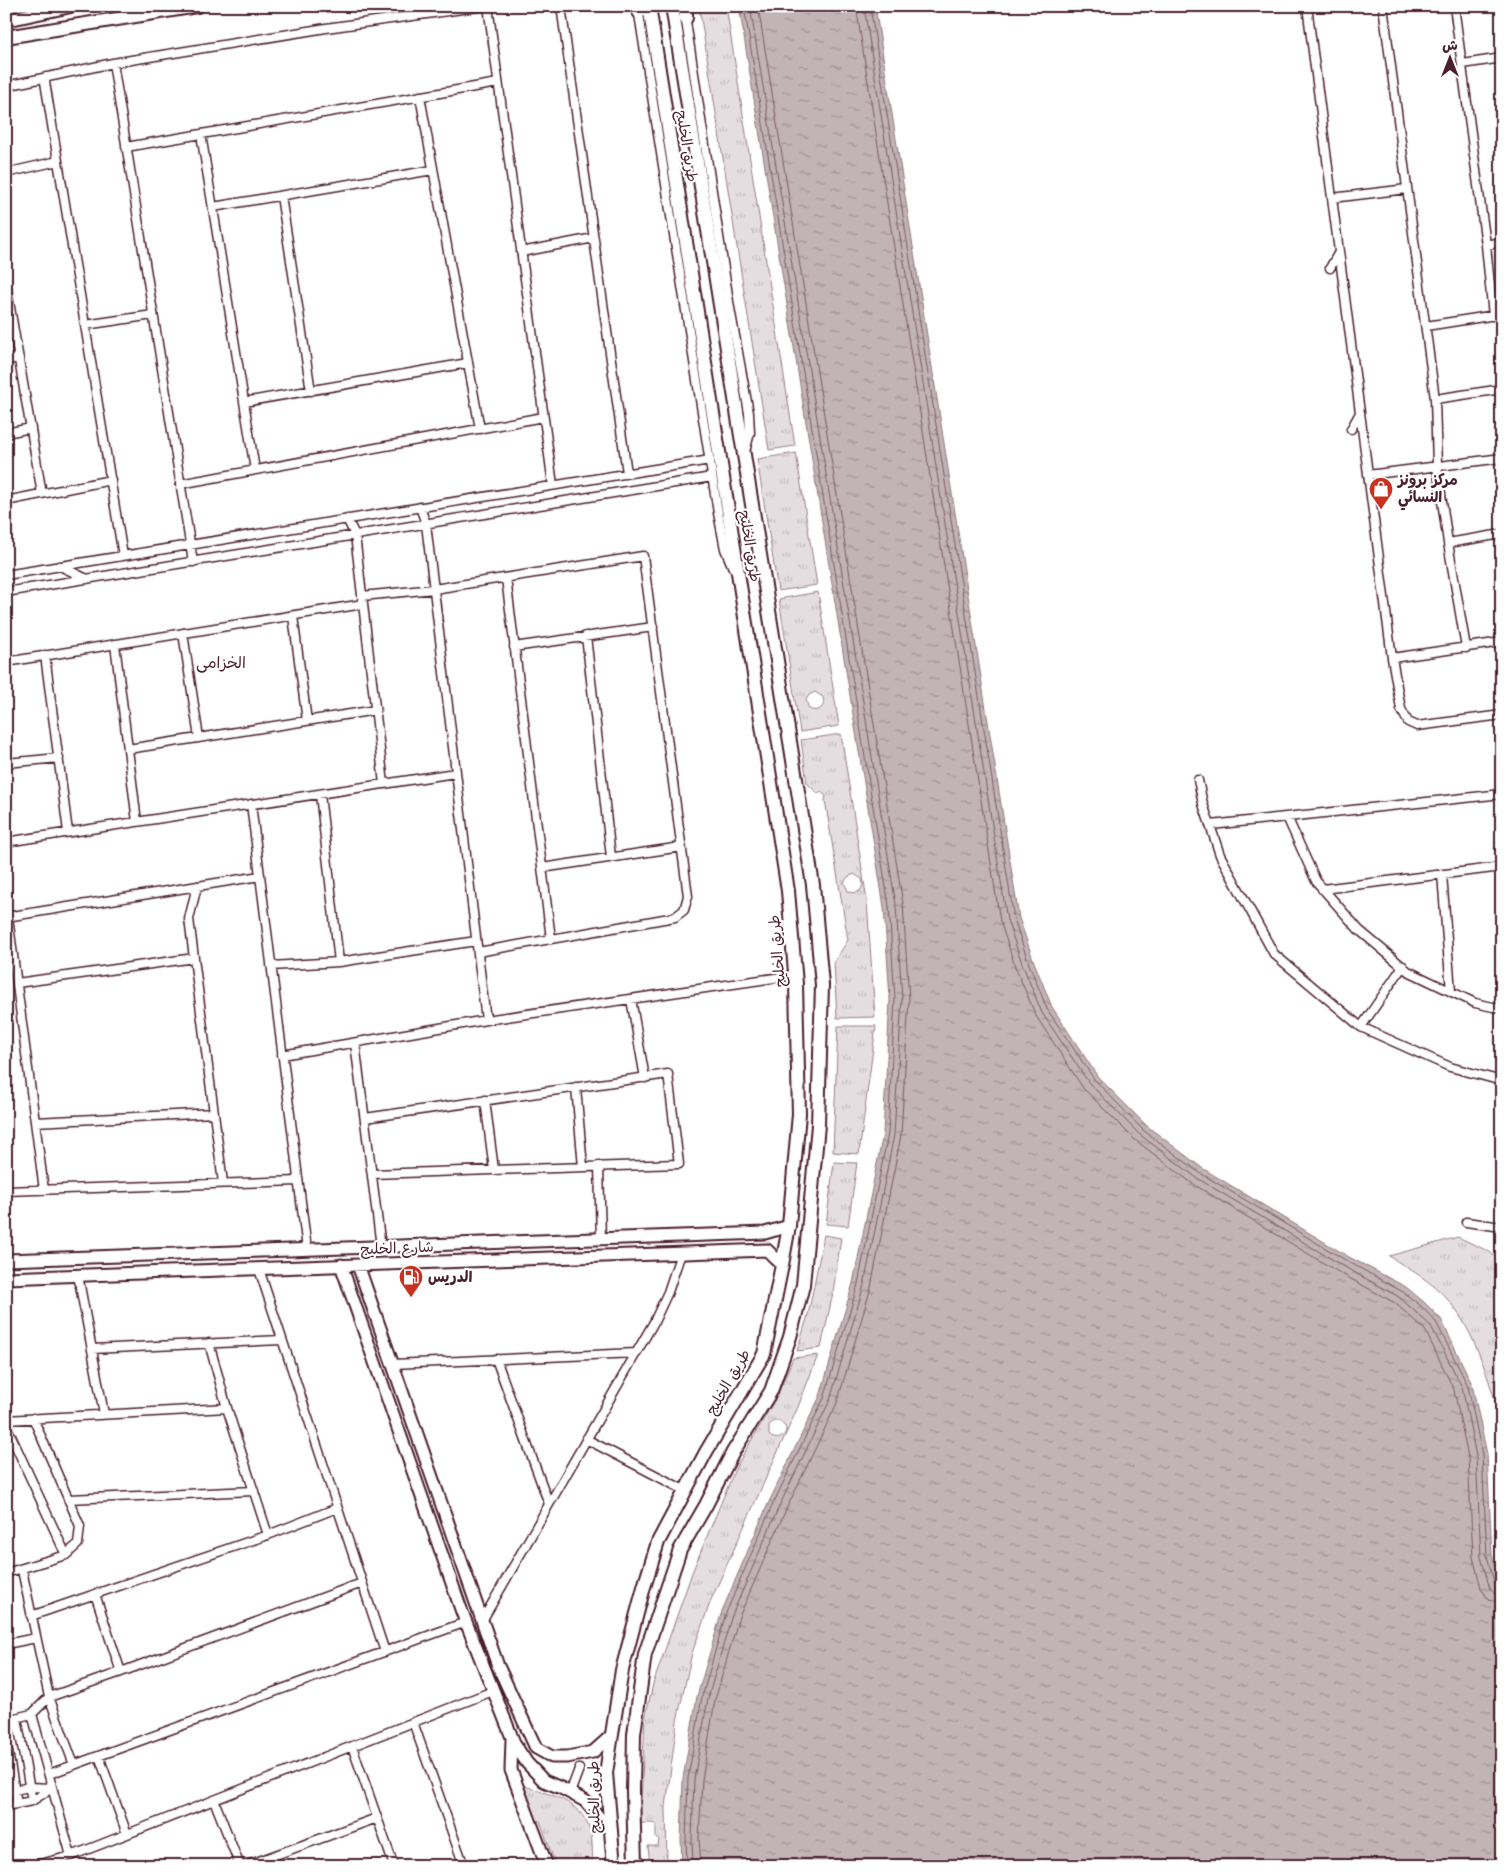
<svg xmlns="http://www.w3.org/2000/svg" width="1508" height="1872" viewBox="0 0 1508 1872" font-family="'Playpen Sans','Playpen Sans Arabic',sans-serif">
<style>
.grass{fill:url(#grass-tufts);stroke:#987e86;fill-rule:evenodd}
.water{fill:url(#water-ripples);stroke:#91787e}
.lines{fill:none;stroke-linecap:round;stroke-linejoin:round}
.shore{stroke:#7a5a63;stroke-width:1}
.street-casing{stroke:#4a1f2b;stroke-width:11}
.secondary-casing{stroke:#4a1f2b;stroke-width:15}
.primary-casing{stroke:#4a1f2b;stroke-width:16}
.street{stroke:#fff;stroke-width:8}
.secondary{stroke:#fff;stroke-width:11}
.primary{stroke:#fff;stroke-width:12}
.labels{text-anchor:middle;stroke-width:4.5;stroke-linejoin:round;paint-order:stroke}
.street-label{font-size:15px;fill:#4a1f2b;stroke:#fff}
.poi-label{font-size:15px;font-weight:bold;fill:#4a1f2b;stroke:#fff;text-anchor:start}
.neighbourhood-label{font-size:16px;fill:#4a1f2b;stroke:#fff}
</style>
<defs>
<pattern id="grass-tufts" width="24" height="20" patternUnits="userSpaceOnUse" patternTransform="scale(1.25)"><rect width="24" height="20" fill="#e5dee0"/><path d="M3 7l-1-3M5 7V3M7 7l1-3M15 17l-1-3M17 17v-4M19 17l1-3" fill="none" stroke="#c6bec0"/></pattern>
<pattern id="water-ripples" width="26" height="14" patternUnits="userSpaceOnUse" patternTransform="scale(1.25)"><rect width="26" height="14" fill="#c1b3b6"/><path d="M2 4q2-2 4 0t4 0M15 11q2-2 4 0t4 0" fill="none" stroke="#9f9194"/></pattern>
</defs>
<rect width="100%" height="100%" fill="#fff"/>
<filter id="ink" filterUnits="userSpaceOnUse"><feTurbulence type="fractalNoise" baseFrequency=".02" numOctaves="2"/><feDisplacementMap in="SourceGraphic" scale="10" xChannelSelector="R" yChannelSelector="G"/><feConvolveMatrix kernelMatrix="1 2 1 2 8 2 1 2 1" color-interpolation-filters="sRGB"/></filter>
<g filter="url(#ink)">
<path class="grass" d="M699 6H726L795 446 769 450Z
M796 453 817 585 778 591 757 459Z
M818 592 839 726 800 732 779 599ZM815 692 823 697 824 703C822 710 816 712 809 709L806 700 809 695Z
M841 734 867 901 875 1017 837 1018 834 962 848 940 825 800 826 796 821 792 818 794 807 783 801 740ZM854 874 862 879 863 885 860 891 854 893 848 891 844 882 848 877Z
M838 1026H876L859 1154 833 1152Z
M834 1162 857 1163 848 1226 826 1224Z
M824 1235 841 1238 833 1293 821 1348 797 1351 808 1315Z
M1458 1237 1490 1252 1502 1264V1416H1500C1487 1376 1476 1333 1448 1300 1433 1282 1409 1269 1389 1256Z
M818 1355 798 1407 711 1600 692 1653 677 1721 666 1807 667 1866H650L648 1846H658L659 1839 656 1838V1824C650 1822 646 1824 640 1823L645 1718 653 1684 693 1570 736 1467 777 1396 793 1358ZM774 1421H780L786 1428C786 1438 776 1442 769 1435V1425Z
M522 1785C549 1795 581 1799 590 1831 593 1841 592 1855 593 1866H556L540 1821 535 1820Z"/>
<path class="water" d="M739 6H875L1019 918 1034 962 1052 1007 1098 1077 1147 1126 1202 1168 1349 1257 1406 1287 1424 1302 1441 1319 1472 1384 1487 1454 1492 1555 1502 1592V1866H682L681 1839 683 1778 697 1696 722 1611 767 1506 820 1396 853 1283 883 1134 890 999 884 907Z"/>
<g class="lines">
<path class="shore" d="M856 6 1000 921 1016 969 1036 1016 1083 1088 1134 1139 1193 1184 1340 1273 1395 1303 1425 1330 1454 1390 1468 1457 1473 1557 1481 1588 1488 1599 1502 1603
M864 6 1007 920 1023 966 1042 1013 1089 1083 1139 1134 1197 1178 1343 1266 1399 1297 1431 1326 1462 1387 1476 1456 1481 1557 1490 1589 1495 1594 1502 1595
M870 6 1014 919 1029 964 1047 1009 1094 1079 1143 1130 1200 1173 1347 1261 1403 1292 1421 1306 1436 1322 1468 1386 1482 1455 1487 1556 1495 1585 1498 1588 1502 1589
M687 1866 686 1839 688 1778 702 1697 726 1613 771 1508 824 1398 858 1284 888 1134 895 999 889 906 744 6
M693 1866 692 1839 694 1779 708 1698 732 1615 777 1511 830 1400 864 1285 894 1135 902 999 896 905 750 6
M701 1866 699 1839 702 1780 715 1700 739 1617 784 1514 837 1403 871 1287 901 1135 909 999 903 904 758 6"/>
<defs>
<path id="street" d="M488 6 553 485
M561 6 627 473
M1307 6 1392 658 1401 709 1408 722 1417 726 1502 715
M1383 6 1435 399 1437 466 1448 543 1466 648
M1454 6 1486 245 1493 316
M638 8 718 513 725 549 733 568
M685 15 730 308 749 413 750 433 746 448
M113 63 193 562
M1463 64 1502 58
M46 77 45 82 123 556
M6 86 113 63 326 28 484 6
M420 96 480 429
M201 134 255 470
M126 147 498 83
M6 173 58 161
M281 196 311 391
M1332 198 1407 189
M213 207 433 170
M1486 245 1502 242
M521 252 594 238
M1330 268 1339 252
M6 284 42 494
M85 325 153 315
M1426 326 1502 314
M6 360 19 358
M1435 399 1502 389
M244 402 468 363
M1351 429 1360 413
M6 433 31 428
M1368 475 1502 458
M180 484 543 417
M6 501 111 480
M420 507 426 524 486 1020
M347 519 355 535 384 784
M1448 543 1502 534
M60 566 87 579
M6 575 710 460
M506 578 551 939
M6 592 712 477
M362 596 434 589 643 556 688 896 684 910 675 917 478 952
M293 616 307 721
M183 633 199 738
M586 636 611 857
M115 644 137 822
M514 647 653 627
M45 655 68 832
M1392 658 1502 642
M6 662 363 604
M128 749 376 710
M6 763 59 758
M1198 780 1203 804 1220 855 1274 954 1361 1027 1450 1067 1502 1081
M320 794 339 962 476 941
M251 804 307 1249
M1287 817 1316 881 1359 930 1408 971 1475 1003 1502 1009
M1211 825 1502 794
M6 842 455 773
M542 868 681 847
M1442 874 1451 992
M197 886 189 919 223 1183
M1322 889 1502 867
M6 917 260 876
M8 917 44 1190
M271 966 339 962
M17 983 194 958
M631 999 645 1078
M1361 1027 1403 966
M355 1043 381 1247
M282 1055 486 1020 795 975
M576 1087 583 1167
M485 1100 494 1170
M365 1118 668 1074 679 1164 372 1174
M35 1122 214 1113
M599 1166 601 1239
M6 1191 298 1181
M1466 1222 1502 1227
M259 1269 385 1652
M78 1275 104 1414
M209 1343 227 1408 268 1535
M92 1349 282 1340
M496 1359 549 1504
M393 1364 636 1353
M6 1420 227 1408
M6 1425 66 1555
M586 1439 686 1491
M68 1499 254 1491
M22 1570 49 1697 74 1765
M6 1573 66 1555 78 1544 80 1526 33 1418
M95 1594 121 1672
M31 1616 268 1535 337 1508
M482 1621 654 1322 668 1292 681 1253
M6 1644 36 1638
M32 1714 71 1856
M17 1718 32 1801
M6 1720 32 1714 49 1697 121 1672 362 1583
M413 1722 464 1866
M6 1740 17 1804
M352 1746 394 1866
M99 1756 127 1834
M49 1774 466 1622
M6 1792 29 1787 51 1788
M570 1793 579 1769
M214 1800 240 1866
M6 1806 32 1801 52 1788
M32 1866 71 1856 493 1691
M245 1866 377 1818"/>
<path id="secondary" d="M6 1260 765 1233 789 1226
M341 1265 462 1612 515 1745 527 1763 544 1781 561 1788 585 1801 611 1831
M358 1265 498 1666 536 1748 552 1757H567L593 1752 612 1735
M6 1278 767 1250 782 1265
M512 1739 511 1770 547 1866"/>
<path id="primary" d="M636 6 639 12
M686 18V6
M6 20 71 6
M6 37 197 6
M614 1866 606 1773 622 1670 644 1587 658 1542 706 1452 764 1354 782 1265 789 1226 799 1114 796 984 788 891 649 6
M635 1866 633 1791 634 1734 645 1654 680 1550 706 1505 733 1452 771 1391 790 1337 803 1285 818 1125 822 985 813 885 672 6"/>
</defs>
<use href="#street" class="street-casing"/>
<use href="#secondary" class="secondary-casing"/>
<use href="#primary" class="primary-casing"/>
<use href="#street" class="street"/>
<use href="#secondary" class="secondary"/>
<use href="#primary" class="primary"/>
</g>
</g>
<defs>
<symbol id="shop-pin" viewBox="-11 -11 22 30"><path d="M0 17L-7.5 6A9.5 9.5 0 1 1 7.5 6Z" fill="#c8321e" stroke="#fff"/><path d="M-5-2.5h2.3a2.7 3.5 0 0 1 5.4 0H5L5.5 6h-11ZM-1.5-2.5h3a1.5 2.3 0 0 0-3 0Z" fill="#fff"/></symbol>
<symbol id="fuel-pin" viewBox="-11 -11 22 30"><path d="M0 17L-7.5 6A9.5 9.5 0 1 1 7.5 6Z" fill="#c8321e" stroke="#fff"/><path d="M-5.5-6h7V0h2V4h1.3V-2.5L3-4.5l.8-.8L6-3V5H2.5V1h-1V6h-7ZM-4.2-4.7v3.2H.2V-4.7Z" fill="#fff"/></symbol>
</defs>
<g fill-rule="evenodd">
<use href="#shop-pin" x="1367" y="475" width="28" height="38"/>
<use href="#fuel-pin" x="397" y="1263" width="28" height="38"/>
</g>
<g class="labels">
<g class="street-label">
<text transform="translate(687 146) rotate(81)" y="5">طريق الخليج</text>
<text transform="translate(750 546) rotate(81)" y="5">طريق الخليج</text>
<text transform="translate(777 951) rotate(-95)" y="5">طريق الخليج</text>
<text transform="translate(397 1248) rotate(-2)" y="5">شارع الخليج</text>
<text transform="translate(728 1382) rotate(-60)" y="5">طريق الخليج</text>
<text transform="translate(594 1797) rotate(-91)" y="5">طريق الخليج</text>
</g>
<g class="poi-label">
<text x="1398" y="485">مركز برونز<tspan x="1398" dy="17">النسائي</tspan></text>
<text x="428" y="1282">الدريس</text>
</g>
<g class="neighbourhood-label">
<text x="221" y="668">الخزامى</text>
</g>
</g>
<rect width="1508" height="1872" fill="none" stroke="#fff" stroke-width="25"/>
<rect x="12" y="12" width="1483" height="1847" fill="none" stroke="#4a1f2b" stroke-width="2" filter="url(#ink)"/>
<g transform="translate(1450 58)" stroke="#ffffff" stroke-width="4" paint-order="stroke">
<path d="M0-4L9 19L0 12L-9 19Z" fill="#4a1f2b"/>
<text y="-8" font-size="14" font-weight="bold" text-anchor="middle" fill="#4a1f2b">ش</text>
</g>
</svg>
